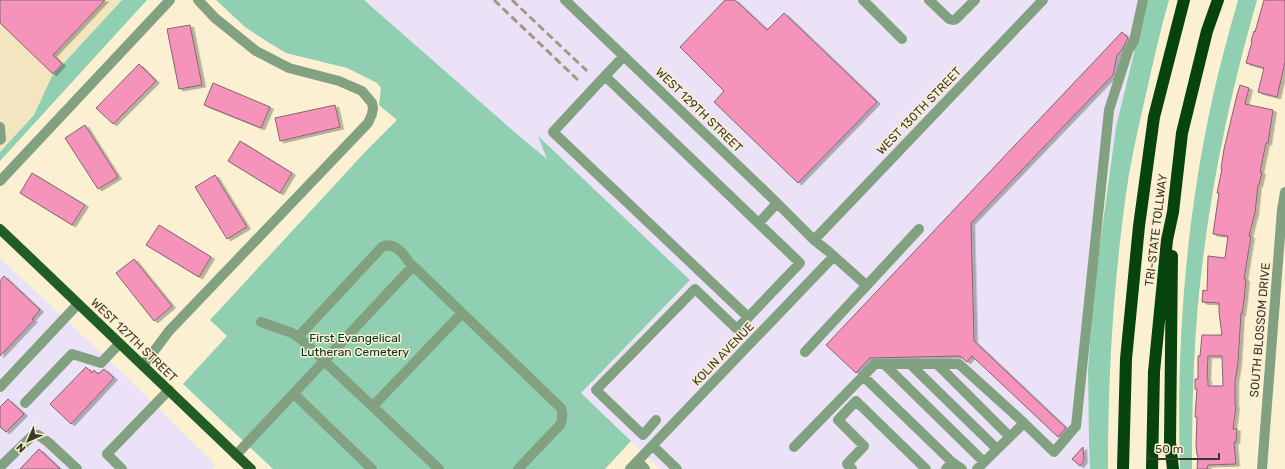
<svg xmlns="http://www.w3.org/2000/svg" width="1285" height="469" viewBox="0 0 1285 469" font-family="Rubik,sans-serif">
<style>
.built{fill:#f4e5c1}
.industrial{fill:#ebe2f7}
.green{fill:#90cfb2}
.building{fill:#f693ba;stroke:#82656f;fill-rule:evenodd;filter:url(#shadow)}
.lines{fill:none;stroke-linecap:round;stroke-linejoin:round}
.minor{stroke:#82a181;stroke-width:10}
.major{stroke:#215d25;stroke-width:10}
.highway{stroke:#06430d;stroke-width:12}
.rail{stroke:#a19884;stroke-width:3;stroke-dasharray:8 4;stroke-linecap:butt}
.labels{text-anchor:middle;stroke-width:3;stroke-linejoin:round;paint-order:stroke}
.street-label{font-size:12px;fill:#3d382d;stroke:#fcf0d3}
.park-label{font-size:12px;fill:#003422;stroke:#fcf0d3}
</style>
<defs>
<filter id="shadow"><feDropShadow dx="3.5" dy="2" stdDeviation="0" flood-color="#0004"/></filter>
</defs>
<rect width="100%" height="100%" fill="#fcf0d3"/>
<path class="built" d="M0 0H122L52 76 34 115 0 152Z"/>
<path class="industrial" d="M364 0H1147L1116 127 1103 212 1088 370 1089 442 1090 469H660L581 393 690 280 538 137 548 160 518 135Z
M0 258 126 376 216 465 212 469H0Z"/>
<path class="green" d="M122 0H147L0 161V152L34 115 52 76Z
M216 0H364L518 135 547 159 538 136 690 280 581 393 631 441 605 469H273L183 384 227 336 210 320 366 151 397 120 379 105 381 88 377 83 347 68 286 53 266 41 245 27Z
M1147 0H1169C1160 31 1153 63 1146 94 1140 120 1134 147 1129 174 1114 271 1108 370 1108 469H1090L1089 442 1088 370 1094 288 1116 127Z
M1238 0H1257C1233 83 1215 166 1204 251 1194 324 1192 396 1192 469H1180C1176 344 1186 218 1213 96 1220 64 1229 32 1238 0Z"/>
<path class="building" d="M0 0H105L53 55 62 64 53 74 0 23Z
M725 0H735L767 30 784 13 877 102 798 183 714 102 724 91 680 47Z
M1264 0H1285V62L1277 97 1258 92 1264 68 1246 63 1252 42 1251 41 1254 31 1255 32Z
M190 25 202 85 179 89 167 29Z
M1122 32 1128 38 1121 51 1117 55 1113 75 971 223 974 341 1066 428 1058 437 972 356 967 362 960 356 870 358 856 373 826 345Z
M139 64 156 81 113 124 96 108Z
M213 83 270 107 261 128 204 105Z
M1240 85 1249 88 1245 104 1273 110 1268 143H1266L1260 172H1262L1259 185H1258L1255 213 1249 236H1251L1244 279H1246L1244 300 1242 314 1241 313 1238 363 1235 382V406H1236L1233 429H1237L1236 442H1234L1236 464 1208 465 1207 469H1197L1198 455H1197L1196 445 1197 417H1195L1197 389H1195V379H1198V356H1200L1202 335H1222L1219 312V303L1202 302 1203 290 1207 291 1208 256 1225 258 1228 236 1213 234 1219 193H1217L1222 169H1221L1224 149 1237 95ZM1208 356H1222L1223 386H1208V379H1207Z
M335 105 340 127 280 141 275 118Z
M85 125 118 177 98 189 65 138Z
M240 141 292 173 280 193 228 161Z
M32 173 85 205 72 225 20 193Z
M215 175 247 227 227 239 195 187Z
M159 225 211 257 199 277 146 245Z
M134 259 172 306 154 321 116 273Z
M4 276 40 310 32 319 34 320 0 356V281Z
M86 367 92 373 94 370 98 374 104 369 114 378 71 424 50 404Z
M8 399 24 414 6 432 0 427V407Z
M1083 447 1084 461 1080 466 1072 459Z
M39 449 60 469H20Z"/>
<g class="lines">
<path class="minor" d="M565 0 774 200 814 240 828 251 866 285
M863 0 902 39
M929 0 949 19 953 20 956 19 975 0
M605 76 624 56
M0 127 1 139 0 140
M0 181 170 0
M759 223 777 203
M814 240 1043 0
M261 322 292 333 302 340 439 469
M298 337 382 247C394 241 403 253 409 262L561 408C563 414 563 419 560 425L518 469
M805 352 919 229
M884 364 984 462
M910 364 997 449
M937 364 1010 437
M143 366 169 331 368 123 372 114 373 108 372 103 362 91 339 81 289 68 256 51 215 18 198 0
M863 376 952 462
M0 387 78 304
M294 394 372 469
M25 403 72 354 101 363 119 344
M373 406 462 313
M656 420 643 435 596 390 695 289 737 329 800 263 605 76 553 132 748 317
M1024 423 1054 452 1076 426 1109 110 1128 51 1134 41 1143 0
M653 446 677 469
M794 447 875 364H959L1024 423 977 469
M236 455 413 266
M638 461 645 469
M0 467 33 435H38L48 442 77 469
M122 469 107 454 169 390
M630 469 834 256
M852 469 847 464 864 446 838 420 856 401 926 469
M946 469 952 462 962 469
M1262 469 1282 210 1285 192"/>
<path class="major" d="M0 229 251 469"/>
<path class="highway" d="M1172 256 1170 442 1173 469
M1123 469 1126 359 1139 226 1154 117 1184 0
M1152 469 1154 372 1167 240 1173 212 1182 133 1207 31 1218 0"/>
<path class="rail" d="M494 0 579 81
M512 0 587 71"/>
</g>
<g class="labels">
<g class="street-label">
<text transform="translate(699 110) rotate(44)" y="4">WEST 129TH STREET</text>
<text transform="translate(919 111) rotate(-46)" y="4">WEST 130TH STREET</text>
<text transform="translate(1156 230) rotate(-83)" y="4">TRI-STATE TOLLWAY</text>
<text transform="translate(1260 330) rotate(-85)" y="4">SOUTH BLOSSOM DRIVE</text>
<text transform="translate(134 340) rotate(44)" y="4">WEST 127TH STREET</text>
<text transform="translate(723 354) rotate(-46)" y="4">KOLIN AVENUE</text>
</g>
<g class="park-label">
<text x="355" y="342">First Evangelical<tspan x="355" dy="14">Lutheran Cemetery</tspan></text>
</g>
</g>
<g transform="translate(28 441) rotate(225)" stroke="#fcf0d3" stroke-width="3" paint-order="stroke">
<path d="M0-3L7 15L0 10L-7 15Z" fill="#3d382d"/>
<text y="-6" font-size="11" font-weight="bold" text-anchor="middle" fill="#3d382d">N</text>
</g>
<path d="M1149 453v6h70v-6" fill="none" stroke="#3d382d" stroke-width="2"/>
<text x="1155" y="453" font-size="12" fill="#3d382d" stroke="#fcf0d3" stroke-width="3" paint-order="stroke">50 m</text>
</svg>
